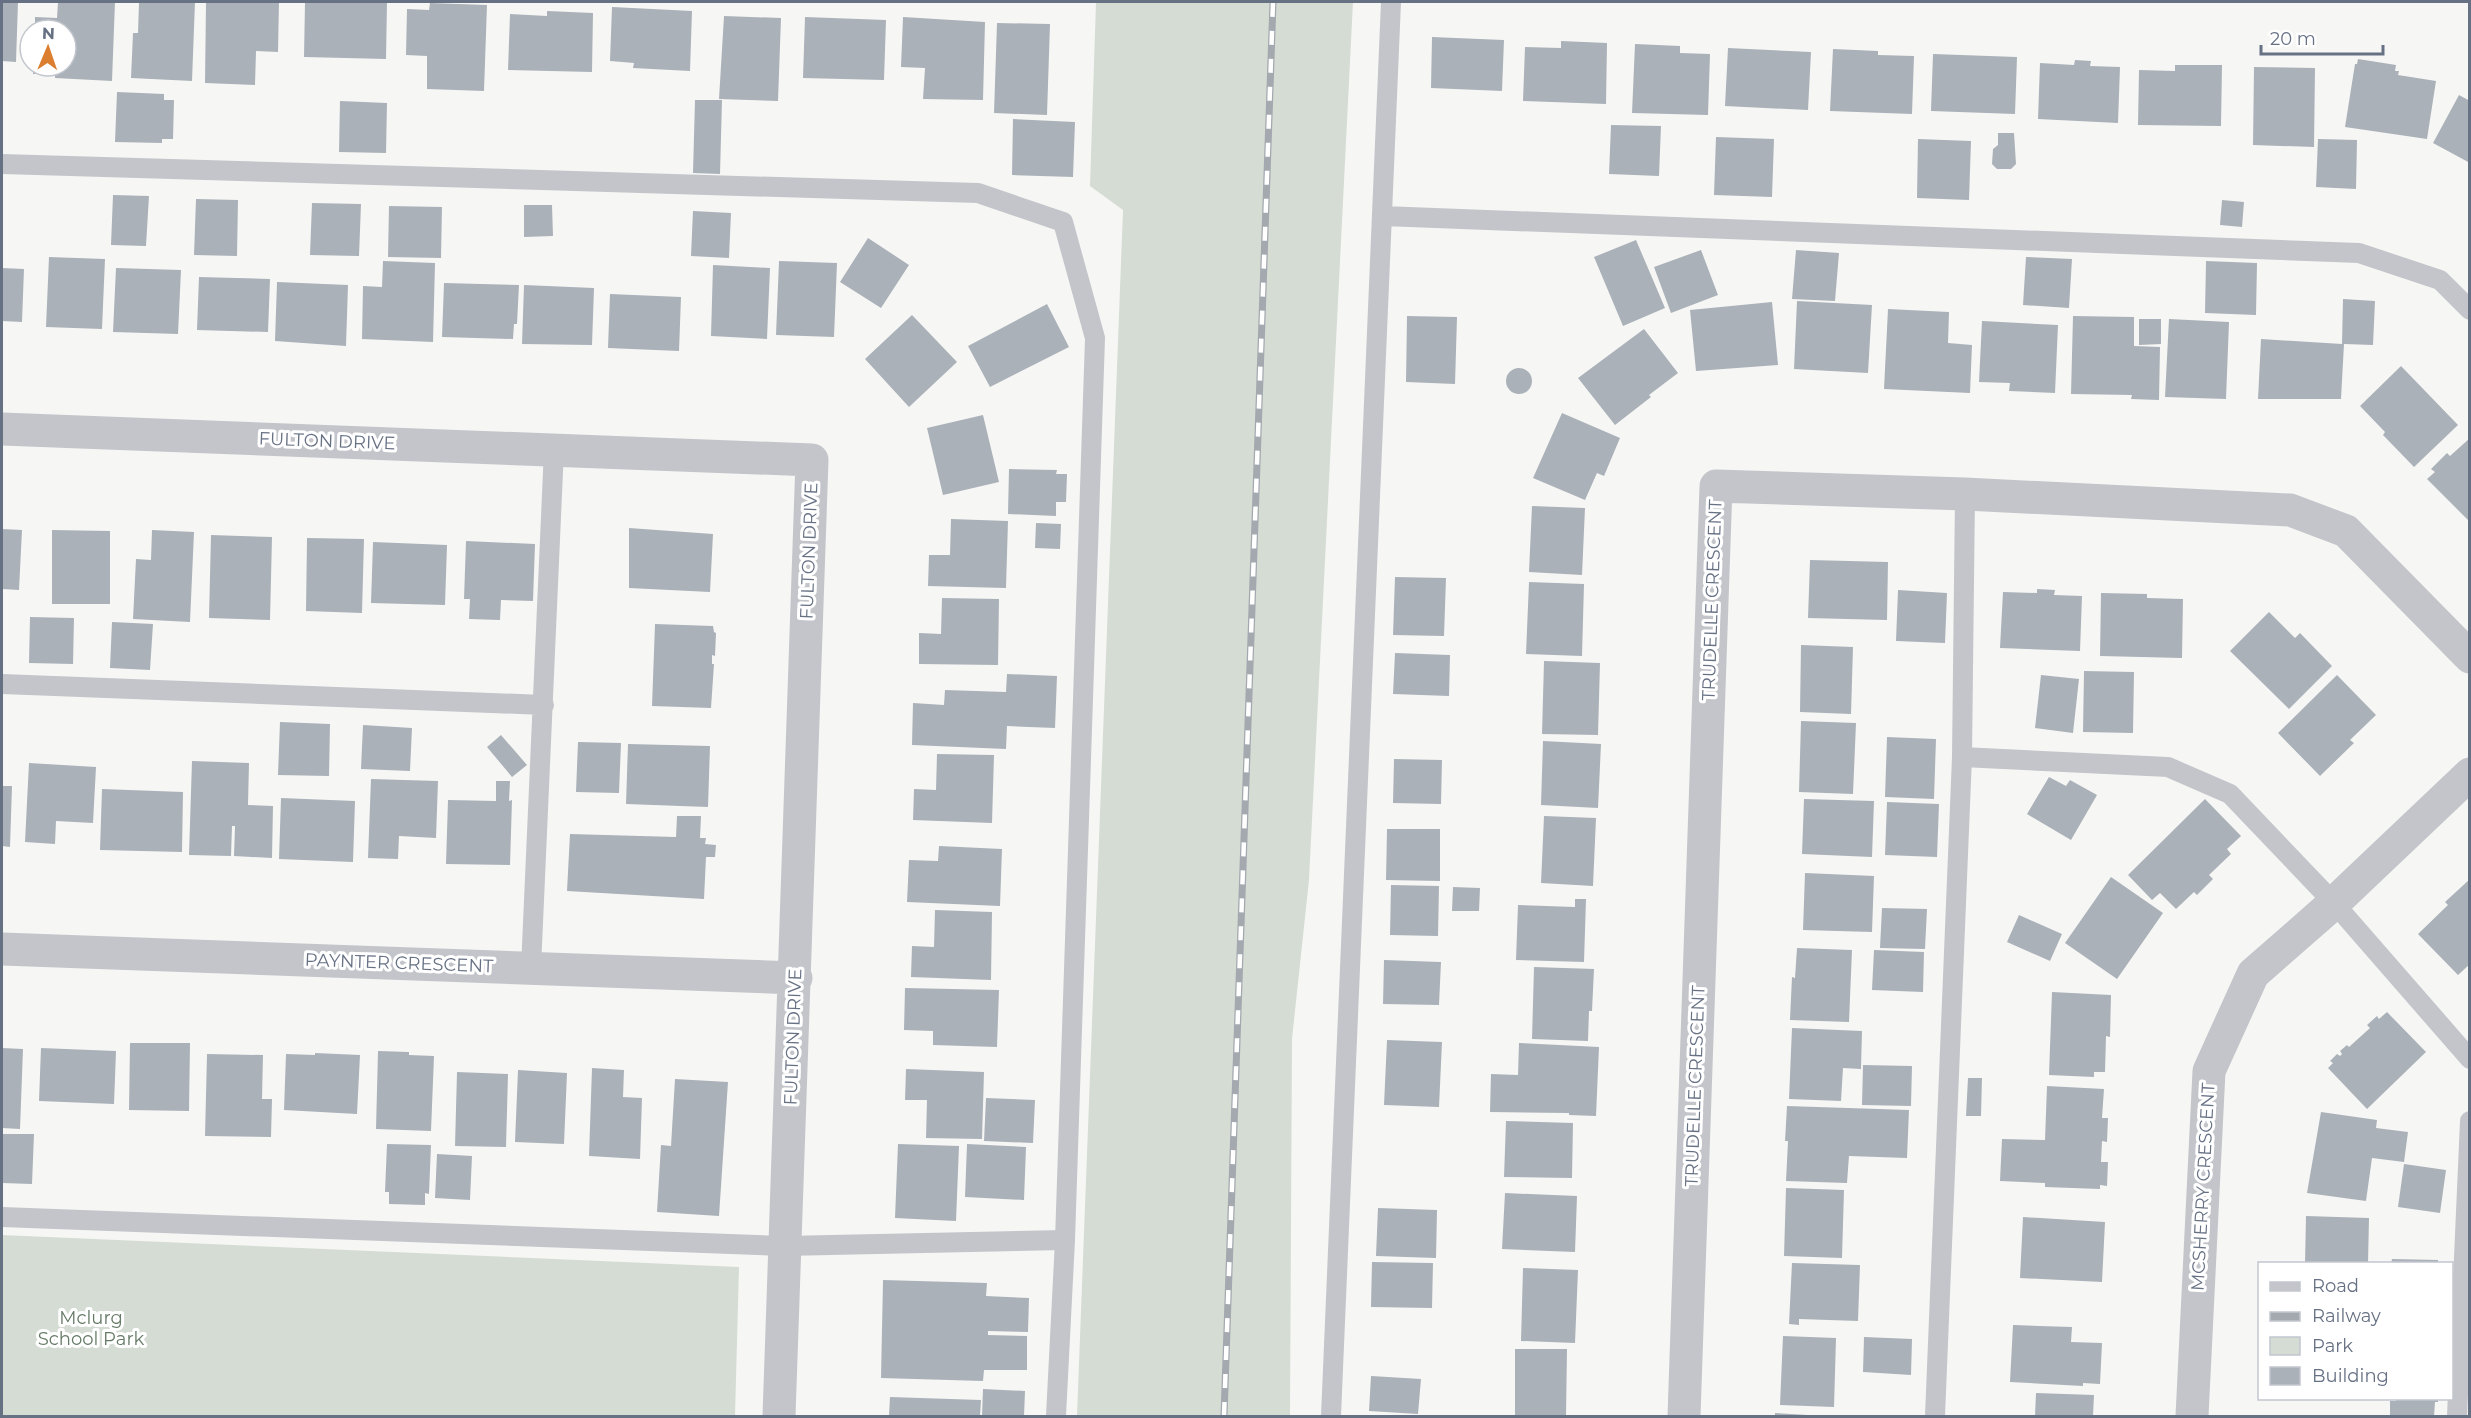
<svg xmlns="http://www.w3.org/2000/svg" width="2471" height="1418" viewBox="0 0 2471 1418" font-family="Montserrat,sans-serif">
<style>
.green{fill:#d5dcd4}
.building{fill:#abb1b9}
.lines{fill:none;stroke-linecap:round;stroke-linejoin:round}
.service{stroke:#c3c5ca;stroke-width:20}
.minor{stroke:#c3c5ca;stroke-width:33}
.rail-casing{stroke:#a4a8af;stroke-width:7}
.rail{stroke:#fff;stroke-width:4.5;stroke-dasharray:14;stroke-linecap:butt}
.labels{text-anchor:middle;stroke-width:6;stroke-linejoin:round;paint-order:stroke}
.street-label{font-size:18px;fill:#677184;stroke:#fff}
.park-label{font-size:18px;fill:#667b67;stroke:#fff}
</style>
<rect width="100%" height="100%" fill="#f6f7f4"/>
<path class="green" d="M1096 2H1353L1309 880 1292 1039 1290 1416H1077L1123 210 1090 186Z
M2 1235 739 1267 735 1416H2Z"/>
<path class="building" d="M2 2H18L16 62 2 61Z
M58 2H115L112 81 55 78V74H33V66H66V30H35V17L57 18Z
M139 2H195L192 81 131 78 133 33H138Z
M206 2H279L278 52 256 51 255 85 205 83Z
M305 2H387L386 59 304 57Z
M430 3 487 5 484 91 427 89V56L406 55 407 9 429 10Z
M612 7 692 11 690 71 633 68 634 63 610 61Z
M547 11 593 13 592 72 508 70 510 14 547 16Z
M724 16 781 18 778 101 719 99Z
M805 17 886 20 884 80 803 78Z
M903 17 985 22 983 100 923 99 925 68 901 67Z
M997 23 1050 24 1047 115 994 113Z
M1432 37 1504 40 1502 91 1431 88Z
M1561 41 1607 43 1606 104 1523 101 1525 47 1561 48Z
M1635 44 1680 46V53L1710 54 1708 115 1632 113Z
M1728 48 1811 52 1808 110 1725 106Z
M1833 49 1878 51V55L1914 56 1912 114 1830 111Z
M1933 54 2017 57 2015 114 1931 111Z
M2358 59 2396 65 2395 71H2399L2398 75 2436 81 2427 139 2345 127 2355 64H2357Z
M2075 60 2091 61 2090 66 2120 67 2118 123 2038 119 2040 63 2074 65Z
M2175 65H2222L2221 126 2138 125 2139 70 2175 71Z
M2254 67 2315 68 2314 147 2253 145Z
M117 92 164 94V100H174L173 139H162V143L115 142Z
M2459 95 2470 101V163L2433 143Z
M695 100H722L720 174 693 173Z
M340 101 387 103 386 153 339 152Z
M1013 119 1075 122 1073 177 1012 175Z
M1611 125 1661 126 1659 176 1609 174Z
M1998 133H2014L2016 164 2011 169H1997L1992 164 1993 149 1998 145Z
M1716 137 1774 139 1772 197 1714 195Z
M1918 139 1971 141 1969 200 1917 198Z
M2318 139 2357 140 2356 189 2316 187Z
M113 195 149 196 146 246 111 245Z
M196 199 238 200 237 256 194 255Z
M2222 200 2244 202 2242 227 2220 225Z
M312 203 361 204 359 256 310 255Z
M524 205H552L553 236 524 237Z
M389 206 442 207 441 258 388 257Z
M693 211 731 213 729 258 691 256Z
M868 238 909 265 881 308 840 282Z
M1636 240 1665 308 1623 326 1594 257Z
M1701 250 1718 295 1671 313 1654 267Z
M1796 250 1839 253 1835 301 1792 299Z
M49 257 105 259 102 329 46 327Z
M2026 257 2072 259 2069 308 2023 305Z
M383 261 435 263 433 342 362 339 363 286 382 287Z
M779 261 837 263 834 337 776 335Z
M2206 261 2257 263 2256 315 2205 313Z
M713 265 770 268 767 339 711 336Z
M2 268 24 269 22 322 2 321Z
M116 268 181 270 178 334 113 332Z
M199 277 270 279 268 332 197 330Z
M277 282 348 285 346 346 275 341Z
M444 283 519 285 517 324H514L513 339 442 337Z
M524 285 594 288 592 345 522 344Z
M610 294 681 297 679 351 608 348Z
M2343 299 2375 301 2373 345 2344 344 2341 399H2258L2261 339 2342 344Z
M1797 301 1872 305 1868 373 1794 369Z
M1772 302 1778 365 1696 371 1690 310Z
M1047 304 1069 347 990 387 968 346Z
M1888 309 1949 312 1948 343 1972 345 1970 393 1884 389Z
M912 315 957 362 909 407 865 359Z
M1407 316 1457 317 1455 384 1406 382Z
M2073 316 2134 317V346L2160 347 2159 400 2131 399 2132 395 2071 394Z
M2139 319H2161V344L2139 345Z
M2169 319 2229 322 2226 399 2165 397Z
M1982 321 2058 325 2055 393 2009 391 2010 383 1979 382Z
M1644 329 1678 373 1649 395 1651 397 1615 425 1578 378Z
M2401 366 2458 425 2414 467 2383 435 2385 432 2360 406Z
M1506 381a13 13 0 1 1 26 0a13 13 0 1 1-26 0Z
M1562 413 1620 438 1604 476 1597 473 1585 500 1533 478Z
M983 415 999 482 943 495 927 428Z
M2470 438V522L2427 479 2435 472 2431 469 2447 453 2450 456Z
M1009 469 1057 470 1056 474H1067L1066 502H1056V516L1008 514Z
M1532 506 1585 508 1582 575 1529 572Z
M951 519 1008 521 1006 588 928 586 929 555H950Z
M1036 523 1061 524 1060 549 1035 548Z
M629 528 713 534 710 592 629 588Z
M2 529 22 530 19 590 2 589Z
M52 530 110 531V604H52Z
M152 530 194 532 190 622 133 619 136 559 151 560Z
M211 535 272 537 270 620 209 618Z
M307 538 364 539 362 613 306 611Z
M466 541 535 544 533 601 501 600 500 620 469 619 470 599H464Z
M373 542 447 545 445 605 371 603Z
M1810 560 1888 562 1887 620 1808 618Z
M1395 577 1446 578 1444 636 1393 635Z
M1529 582 1584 584 1582 656 1526 654Z
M2037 589 2055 590 2054 595 2082 596 2080 651 2000 648 2003 592 2037 593Z
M1898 590 1947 593 1945 643 1896 641Z
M2101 593 2147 594V598L2183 599 2182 658 2100 656Z
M942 598 999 599 998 665 919 664V633L941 634Z
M2269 612 2295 638 2300 633 2332 666 2289 709 2230 651Z
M30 617 74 618 73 664 29 663Z
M112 622 153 624 150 670 110 668Z
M655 624 713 626 714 632 716 633 715 656 712 655V664H714L711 708 652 706Z
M1801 645 1853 647 1851 714 1800 712Z
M1395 653 1450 655 1449 696 1393 694Z
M1544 661 1600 663 1598 735 1542 734Z
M2084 671 2134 672 2133 733 2083 732Z
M1007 674 1057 676 1055 728 1007 726 1006 749 912 745 913 703 944 705 945 690 1006 692Z
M2041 675 2079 679 2073 733 2035 728Z
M2337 675 2376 715 2350 740 2354 743 2320 776 2278 733Z
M1801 721 1856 723 1853 794 1799 792Z
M280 722 330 724 329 776 278 775Z
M363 725 412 728 410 771 361 769Z
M501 735 527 765 512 777 487 747Z
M1887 737 1936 739 1934 799 1885 797Z
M1543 741 1601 744 1598 808 1541 805Z
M578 742 621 743 619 793 576 792Z
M628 744 710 746 708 807 626 804Z
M937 754 994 755 992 823 913 820 914 789 936 790Z
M1394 759 1442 760 1441 804 1393 803Z
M192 761 249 763 248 805 273 806 272 858 234 856 235 826H232L231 856 189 855Z
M29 763 96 767 93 823 56 821 55 844 25 842Z
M2049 777 2066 786 2070 780 2097 795 2071 840 2027 814Z
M371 779 438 781 436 838 399 836 398 859 368 858Z
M496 781H510L509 801 512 800 510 865 446 864 448 800 496 801Z
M2 786H12L10 847 2 846Z
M102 789 183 792 182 852 100 850Z
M281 798 355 801 353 862 279 859Z
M1804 799 1874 801 1872 857 1802 854Z
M2205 799 2241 836 2227 849 2231 854 2209 875 2213 879 2197 895 2194 892 2176 909 2160 893 2152 900 2128 875Z
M1887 802 1939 804 1937 857 1885 855Z
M677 816H701L700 838H706L705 844 716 845 715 857H706L704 899 567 891 570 834 676 837Z
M1544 816 1596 818 1593 886 1541 883Z
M1387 829H1440V881L1386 880Z
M939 846 1002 849 1000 906 907 902 909 860 938 861Z
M1805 873 1874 876 1872 932 1803 930Z
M2111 877 2163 913 2117 979 2065 943Z
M2470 879V964L2458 975 2418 934 2448 905 2445 902Z
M1391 885 1439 886 1438 936 1390 935Z
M1453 887 1480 888 1479 911H1452Z
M1575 899H1586L1584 962 1516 960 1518 905 1575 907Z
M1882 908 1927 909 1925 949 1880 948Z
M935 910 992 912 991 980 911 977 912 946 934 947Z
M2019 915 2062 934 2050 961 2007 942Z
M1797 948 1852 950 1849 1022 1790 1020 1792 977 1795 978Z
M1874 950 1924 952 1923 992 1872 990Z
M1384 960 1441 962 1439 1005 1383 1004Z
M1534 967 1594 969 1592 1011H1589L1588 1041 1532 1039Z
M905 988 999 990 997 1047 933 1045V1031L904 1030Z
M2052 992 2111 995 2110 1037 2106 1036 2105 1072H2094V1077L2049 1075Z
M2387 1012 2426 1052 2367 1109 2328 1068 2333 1063 2330 1061 2337 1054 2340 1056 2342 1054 2340 1051 2347 1045 2349 1047 2370 1028 2367 1025 2377 1016 2379 1019Z
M1792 1028 1862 1031 1861 1069 1843 1068 1841 1101 1789 1099Z
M1387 1040 1442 1042 1439 1107 1384 1105Z
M130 1043H190L189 1111 129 1110Z
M1519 1043 1599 1047 1596 1116 1569 1115V1113L1490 1112 1491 1074 1518 1075Z
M2 1048 23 1049 20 1129 2 1128Z
M41 1048 116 1051 114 1104 39 1101Z
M378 1051 409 1052V1055L434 1056 431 1131 376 1129Z
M315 1053 360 1055 357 1114 284 1110 286 1054 315 1055Z
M207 1054 263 1055 262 1099H272L271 1137 205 1136Z
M1863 1065 1912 1066 1911 1106 1862 1105Z
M592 1068 624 1070 623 1097 642 1098 640 1159 589 1156Z
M906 1069 984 1072 982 1139 926 1138 927 1100H905Z
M518 1070 567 1073 564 1144 515 1142Z
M457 1072 508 1074 506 1147 455 1146Z
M1968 1078H1982L1981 1116H1966Z
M675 1079 728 1082 719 1216 657 1212 661 1145 671 1146Z
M2047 1086 2104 1089 2102 1118H2108L2107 1142 2102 1141 2101 1162H2108L2107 1186 2100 1185V1189L2045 1187V1183L2000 1181 2002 1139 2045 1140Z
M986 1098 1035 1100 1033 1143 984 1141Z
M1787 1106 1909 1110 1907 1158 1849 1156 1847 1183 1786 1181 1788 1141H1785Z
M2321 1112 2377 1120 2376 1128 2408 1132 2404 1162 2372 1158 2366 1201 2307 1193Z
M1506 1121 1573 1123 1572 1178 1504 1177Z
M2 1134H34L32 1184 2 1183Z
M387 1144 431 1145 429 1194 425 1193V1205L389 1204V1192H385Z
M898 1144 959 1146 956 1221 895 1218Z
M967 1144 1026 1147 1024 1200 965 1197Z
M437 1154 472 1156 470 1200 435 1198Z
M2404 1164 2446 1170 2440 1213 2398 1207Z
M1786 1188 1844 1190 1842 1258 1784 1256Z
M1505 1193 1577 1196 1575 1252 1502 1249Z
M1378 1208 1437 1210 1436 1258 1376 1256Z
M2306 1216 2369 1218 2368 1264H2305Z
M2023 1217 2105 1222 2102 1282 2020 1278Z
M2392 1259 2438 1260V1264H2391Z
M1372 1262 1433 1263 1432 1308 1371 1307Z
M1792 1263 1860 1265 1858 1321 1799 1319V1325L1789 1324Z
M1523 1268 1578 1270 1575 1343 1521 1341Z
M883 1280 987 1283 986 1296 1029 1298 1028 1332 988 1331V1335L1027 1336V1370H984L983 1381 881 1378Z
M2013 1325 2072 1327 2071 1342 2102 1343 2100 1384 2083 1383V1386L2010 1382Z
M1783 1336 1836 1338 1834 1407 1780 1405Z
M1864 1337 1912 1339 1911 1375 1863 1372Z
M1515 1349H1567L1566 1416H1515Z
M1371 1376 1421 1379 1418 1414 1369 1411Z
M983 1389 1025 1391 1024 1416H982Z
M2036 1393 2094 1395 2093 1416H2035Z
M890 1397 981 1400 980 1416H889Z
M2396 1398H2438V1402H2435L2434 1416H2390V1401H2396Z
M1775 1413 1808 1415V1416H1775Z"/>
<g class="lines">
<path class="service" d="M2 164 978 193 1063 222 1095 338 1065 1240 1056 1416
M1383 216 2359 253 2440 280 2470 310
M2 684 544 705
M1962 757 2168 767 2230 794 2334 903 2470 1059
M531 968 554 449
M2 1217 784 1246 1065 1240
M1331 1416 1391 2
M1935 1416 1962 757 1965 494
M2457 1416 2470 1121"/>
<path class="minor" d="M2 429 812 460 779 1416
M2 949 796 978
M1684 1416 1716 486 1965 494 2290 510 2346 531 2470 657
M2192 1416 2209 1071 2253 974 2334 903 2470 774"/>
<defs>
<path id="rail" d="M1224 1416 1273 2"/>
</defs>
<use href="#rail" class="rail-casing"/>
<use href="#rail" class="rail"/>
</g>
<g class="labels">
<g class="street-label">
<text transform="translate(327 441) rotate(2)" y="6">FULTON DRIVE</text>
<text transform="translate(809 551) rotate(-88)" y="6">FULTON DRIVE</text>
<text transform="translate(1712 600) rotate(-88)" y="6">TRUDELLE CRESCENT</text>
<text transform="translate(399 963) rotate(2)" y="6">PAYNTER CRESCENT</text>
<text transform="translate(793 1037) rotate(-88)" y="6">FULTON DRIVE</text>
<text transform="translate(1695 1086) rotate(-88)" y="6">TRUDELLE CRESCENT</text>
<text transform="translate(2203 1187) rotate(-87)" y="6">MCSHERRY CRESCENT</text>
</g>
<g class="park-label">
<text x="91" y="1324">Mclurg<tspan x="91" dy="21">School Park</tspan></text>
</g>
</g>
<rect width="2471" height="1418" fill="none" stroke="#677184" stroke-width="6"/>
<rect x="2258" y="1262" width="195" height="138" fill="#ffffff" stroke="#c2c6ce" stroke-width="1.5"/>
<rect x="2270" y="1282" width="30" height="9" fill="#c3c5ca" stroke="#c2c6ce" stroke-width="1.5"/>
<text x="2312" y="1292" font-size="18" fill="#677184">Road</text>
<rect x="2270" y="1312" width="30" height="9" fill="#a4a8af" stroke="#c2c6ce" stroke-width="1.5"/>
<text x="2312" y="1322" font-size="18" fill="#677184">Railway</text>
<rect x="2270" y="1337" width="30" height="18" fill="#d5dcd4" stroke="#c2c6ce" stroke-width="1.5"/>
<text x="2312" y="1352" font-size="18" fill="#677184">Park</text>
<rect x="2270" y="1367" width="30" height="18" fill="#abb1b9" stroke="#c2c6ce" stroke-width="1.5"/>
<text x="2312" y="1382" font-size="18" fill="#677184">Building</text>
<g transform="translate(48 48) rotate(2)"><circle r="28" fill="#ffffff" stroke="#c2c6ce" stroke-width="1.5"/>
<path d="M0-4.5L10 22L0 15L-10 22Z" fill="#db7e30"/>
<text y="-9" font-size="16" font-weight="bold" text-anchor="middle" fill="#677184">N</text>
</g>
<path d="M2261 45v9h122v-9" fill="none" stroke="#677184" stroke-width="3"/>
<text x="2270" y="45" font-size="18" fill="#677184" stroke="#ffffff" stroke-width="4.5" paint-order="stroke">20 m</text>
</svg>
